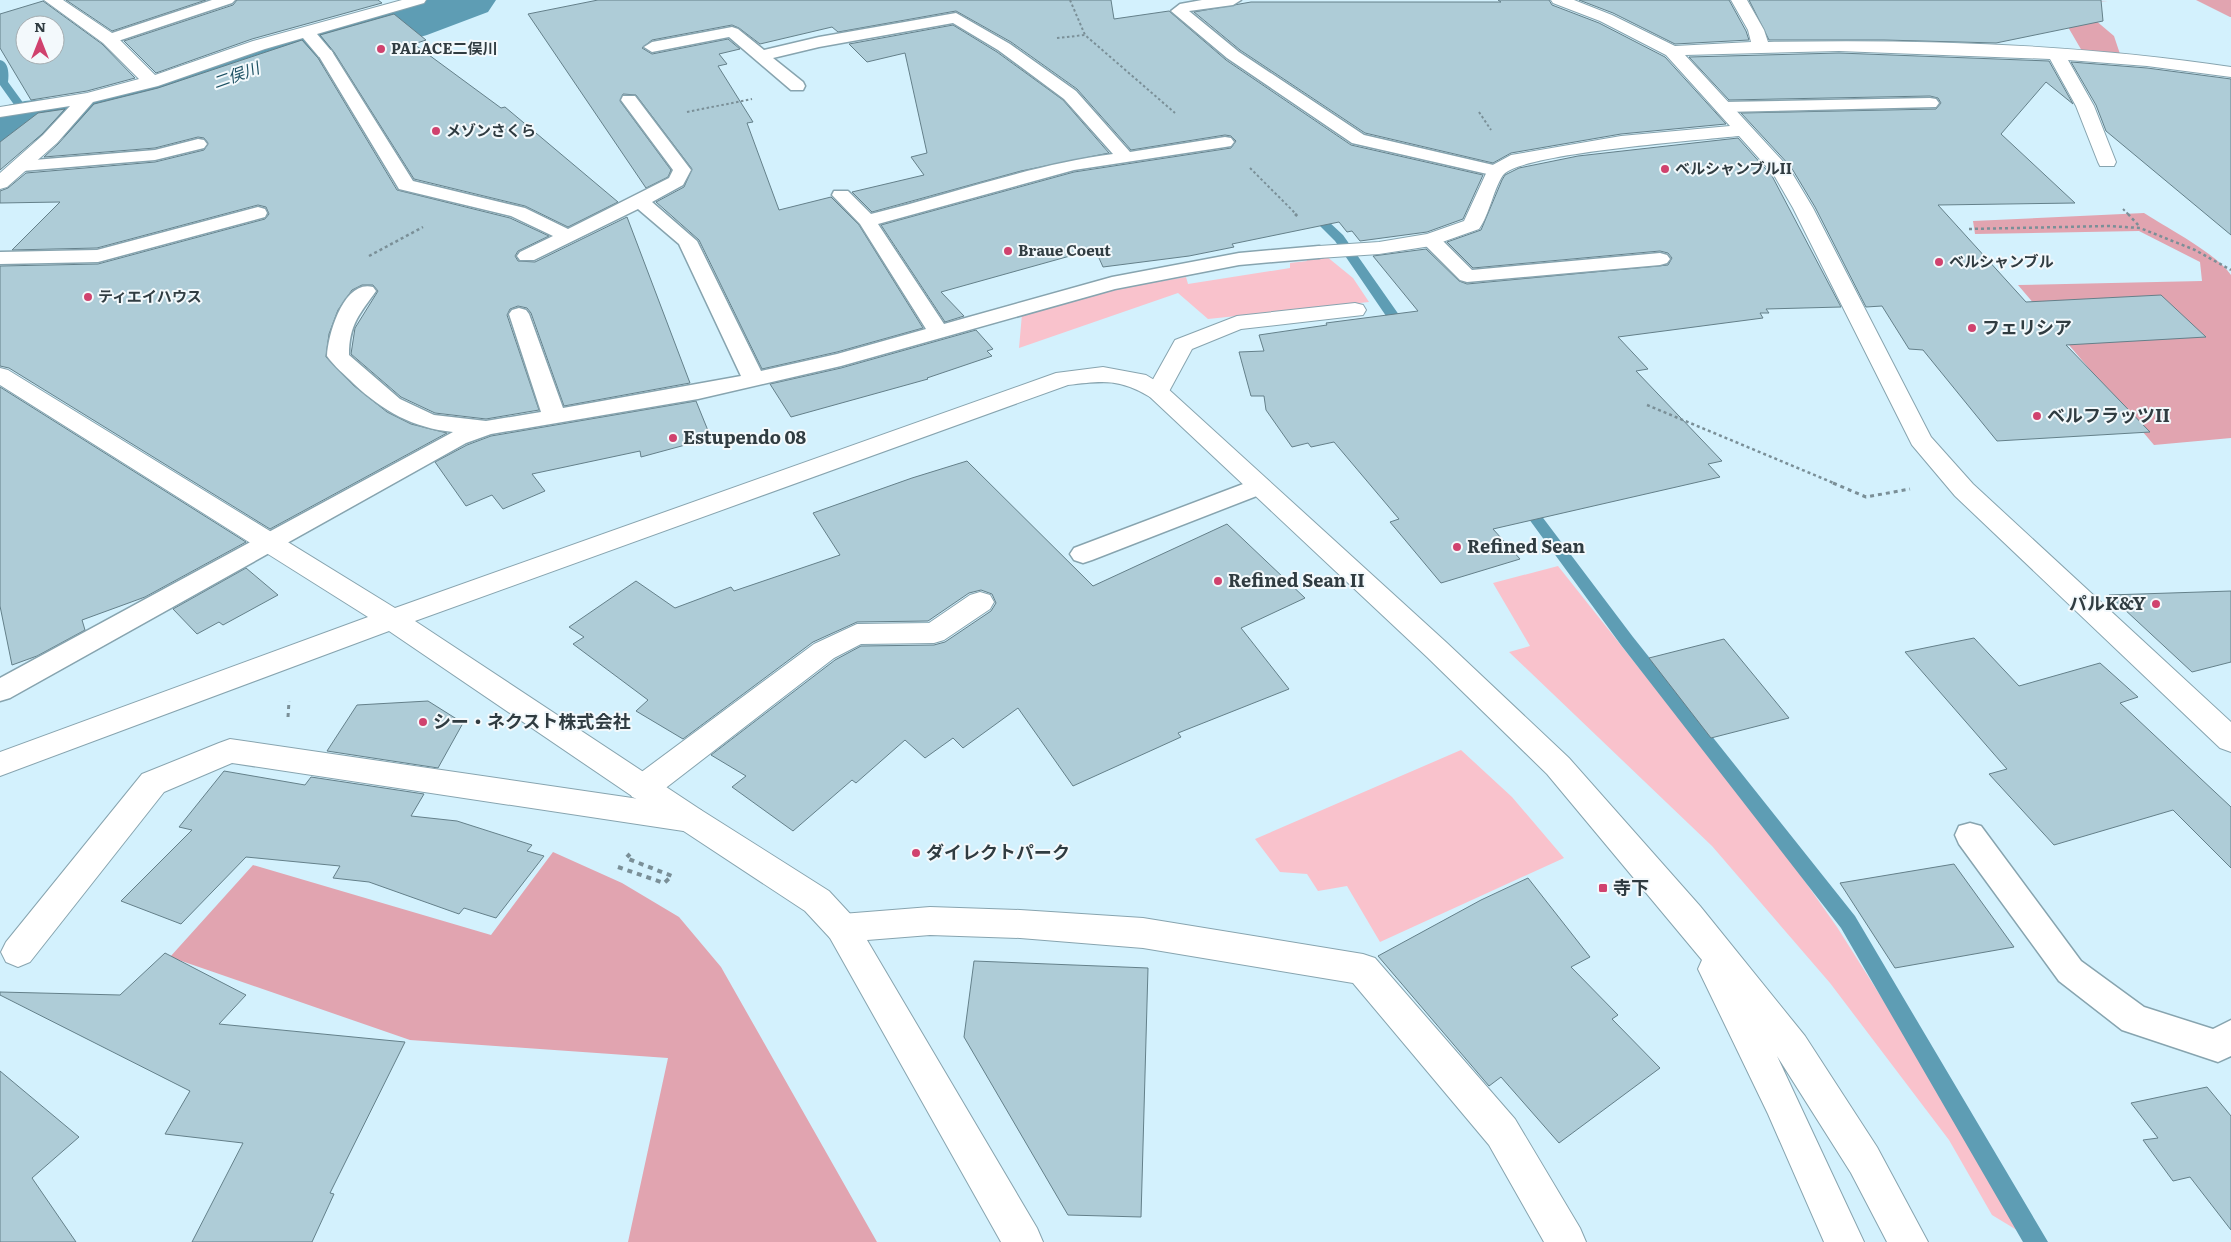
<svg xmlns="http://www.w3.org/2000/svg" width="2231" height="1242" viewBox="0 0 2231 1242" font-family="Literata,'Noto Sans JP',serif">
<style>
.green{fill:#f9c2cc}
.forest{fill:#e1a4b0}
.lines{fill:none;stroke-linecap:round;stroke-linejoin:round}
.stream{fill:#5e9db4;fill-rule:evenodd}
.river{fill:#5e9db4;fill-rule:evenodd}
.building{fill:#aeccd7;stroke:#64808a;fill-rule:evenodd}
.lane-casing{stroke:#87a4af;stroke-width:3}
.street-casing{stroke:#87a4af;stroke-width:2}
.secondary-casing{stroke:#87a4af;stroke-width:2}
.path-far3{stroke:#7a8f97;stroke-width:2;stroke-dasharray:2.5 2.5;stroke-linecap:butt}
.path-far2{stroke:#7a8f97;stroke-width:2.5;stroke-dasharray:3 3;stroke-linecap:butt}
.path-far1{stroke:#7a8f97;stroke-width:3;stroke-dasharray:4 4;stroke-linecap:butt}
.path{stroke:#7a8f97;stroke-width:4;stroke-dasharray:5 5;stroke-linecap:butt}
.lane{fill:#fff;fill-rule:evenodd}
.street{fill:#fff;fill-rule:evenodd}
.secondary{fill:#fff;fill-rule:evenodd}
.poi-dot{fill:#d0426e;stroke:#f3f9fc;stroke-width:2}
.labels{text-anchor:middle;stroke-width:4;stroke-linejoin:round;paint-order:stroke}
.far-poi-label{font-size:15px;font-weight:bold;fill:#303c41;stroke:#f3f9fc;text-anchor:start}
.far-water-label{font-size:16px;font-style:italic;fill:#1d5163;stroke:#f3f9fc}
.poi-label{font-size:18px;font-weight:bold;fill:#303c41;stroke:#f3f9fc;text-anchor:start}
</style>
<rect width="100%" height="100%" fill="#d3f1fd"/>
<path class="green" d="M1326 256 1353 278 1369 302 1208 319 1178 293 1019 348 1022 314 1121 288 1186 277 1188 284 1290 268V263L1307 261 1306 258Z
M1558 566 1775 839 1837 927 2035 1241 1992 1215 1949 1140 1830 983 1712 846 1509 652 1530 646 1493 583Z
M1461 750 1512 797 1564 858 1380 942 1347 886 1318 891 1307 874 1280 872 1255 839Z"/>
<path class="forest" d="M2040 0 2108 1 2075 3 2114 36 2120 54 2082 51 2068 27Z
M2196 0H2231V17H2230Z
M2144 213C2167 228 2216 253 2231 275V438L2154 445 2018 285 2202 281 2200 262 2139 231 1975 234 1973 221Z
M553 852 622 883 679 917 721 967 877 1242H628L668 1058 410 1040 170 957 253 865 491 935Z"/>
<g class="lines">
<path class="stream" d="M0 60C9 62 9 74 8 82L24 104 23 106H15L0 85Z
M1309 205 1313 207 1343 235 1411 332 1409 335H1399L1335 241 1303 209Z
M1523 496 1528 498 1633 637 1855 916 2048 1242H2023L1841 928 1621 645 1518 504 1516 501Z"/>
<path class="river" d="M411 0H496L488 12 427 35 272 81 233 99 112 132 30 141 0 148V107L25 101 109 92 187 71 228 55Z"/>
</g>
<path class="building" d="M66 0H206L112 31Z
M237 0H378L382 3 252 39 156 73 124 41 233 5Z
M598 0H1111L1114 19 1169 11 1226 60 1351 145 1483 175 1463 219 1427 232 1360 241 1352 231 1347 232 1339 222 1232 244 1234 247 1189 256 1103 267 1095 249 941 292 964 316 945 322 881 225 1074 172 1231 148 1236 141 1231 136 1225 135 1131 150 1077 89 1011 42 956 11 838 32 832 27 760 44 739 28 732 25 652 40 642 48 652 54 728 39 740 49 719 54 727 64 718 66 753 122 747 123 779 210 831 197 859 225 923 328 837 352 762 369 699 240 656 202 684 187 692 169 636 95 623 94 620 101 671 170 668 177 646 188 528 14Z
M1498 0H1549L1552 5 1599 23 1665 57 1726 124 1621 134 1511 153 1493 163 1365 133 1240 50 1194 12 1251 2H1501Z
M1579 0H1729L1746 31 1749 40 1675 44 1613 13Z
M1749 0H2101L2103 21 1996 43 1884 40H1769Z
M43 1 102 44 135 78 87 91 31 100 0 48V14ZM25 25H55V55H25Z
M394 14 426 40 414 44 501 108 505 107 618 202 568 227 525 206 414 179 334 52 320 35Z
M953 25 997 52 1063 100 1109 153 1021 171 872 212 852 192 924 175 911 157 927 153 905 53 867 62 849 44Z
M302 40 318 58 397 190 510 218 549 236 518 251 515 256 518 261 535 262 627 217 690 383 564 406 531 313 527 308 518 306 510 309 507 315 539 410 486 419 435 413 401 397 351 354 355 328 378 291 373 285H362L352 290 338 310 329 334 326 357 353 385 387 412 411 424 447 433 270 529 9 368 0 366V266L98 264 265 219 269 214 266 207 258 205 97 248 12 250 60 202 0 203V191L8 188 26 173 155 162 204 150 208 143 204 138 198 137 155 148 44 157 58 144 94 104 158 88Z
M1839 53 2049 61 2073 104 2046 82 2001 134 2075 203 1938 205 2026 302 2161 295 2206 337 2066 345 2150 432 1997 441 1923 350 1909 349 1882 306 1866 307 1815 207 1791 167 1741 113 1936 109 1941 103 1938 98 1930 96 1729 100 1689 57Z
M2071 62 2147 68 2231 79V235L2106 131 2096 105Z
M65 109 42 134 0 170V142L38 113Z
M1738 138 1772 176 1841 307 1766 309 1769 313H1760L1763 318 1618 337 1648 369 1636 371 1722 461 1708 464 1720 477 1493 529 1520 559 1441 583 1390 522 1399 519 1334 442 1311 447 1308 443 1292 447 1266 410 1264 396H1251L1239 352 1264 351 1259 335 1327 325 1326 323 1418 311 1373 256 1426 249 1459 281 1467 284 1668 265 1672 258 1668 253 1660 251 1473 268 1447 242 1481 230 1502 180 1505 175 1519 168 1578 156Z
M976 330 993 349 987 351 992 356 927 378 928 379 791 417 770 384 841 368Z
M0 387 246 542 145 597 82 620 85 630 37 656 12 665 0 606Z
M696 401 711 438 641 457 640 451 532 474 545 491 503 509 492 495 466 506 435 462 467 445 491 436Z
M967 461 1093 586 1227 524 1305 598 1241 628 1289 689 1178 733 1181 737 1073 786 1018 708 963 748 953 738 925 758 905 740 856 783 852 780 793 831 732 787 746 776 711 755 835 660 861 646 934 645 945 642 991 611 996 603 992 594 981 590 969 593 928 621 857 622 813 642 683 739 636 711 648 700 573 644 584 637 569 627 636 581 675 608 731 587 734 591 840 555 813 513 912 478Z
M246 568 278 595 223 625 219 622 197 634 173 609Z
M2231 591V662L2192 672 2109 595Z
M1974 638 2019 686 2100 663 2138 697 2120 703 2231 807V868L2173 810 2054 845 1989 774 2007 769 1905 652Z
M1724 639 1789 718 1711 738 1649 658Z
M428 701 463 723 438 768 327 751 357 705Z
M224 771 305 785 311 777 424 794 411 816 457 821 532 845 527 851 544 856 496 918 464 908 459 914 369 882 333 878 340 866 246 857 181 924 121 901 192 830 179 827Z
M1954 864 2014 947 1895 968 1840 883Z
M1528 878 1590 957 1571 967 1618 1015 1612 1019 1660 1068 1559 1143 1501 1077 1489 1086 1378 956 1481 900Z
M165 953 246 995 219 1024 405 1042 330 1193 334 1194 312 1242H192L243 1143 165 1134 190 1091 0 995V992L120 995Z
M974 961 1148 968 1141 1217 1068 1215 964 1037Z
M0 1071 79 1137 32 1178 76 1242H0Z
M2207 1087 2231 1116V1230L2190 1177 2173 1181 2143 1140 2158 1138 2131 1103Z"/>
<g class="lines">
<defs>
<path id="lane" d="M212 0H235L232 3 109 44 101 39 103 36Z
M1202 0H1241L1233 5 1189 11 1239 52 1364 135 1502 167 1505 171 1502 175 1496 176 1352 143 1227 58 1171 11 1180 4Z
M956 13 1010 44 1076 91 1130 152 1225 137 1231 138 1234 142 1231 146 1225 147 1074 170 878 224 944 324 1112 277 1239 253 1319 246 1326 248 1329 252 1326 256 1319 258 1239 265 1115 289 841 366 698 399 491 434 466 443 10 698 0 701V678L453 432C413 428 383 411 354 384 345 375 334 366 327 356 328 334 344 279 373 287L376 291C360 314 349 324 349 355L400 399 434 415 486 421 541 412 509 314 512 310 519 308 526 310 529 314 563 408 741 376 679 244 638 209 534 260H520L517 256 520 252 553 236 511 216 399 189 317 53 319 50H331L413 181 525 208 568 229 669 178 673 170 621 100 623 96H635L691 170 683 185 652 202 697 241 761 371 837 354 926 329 860 224 832 195 834 191H848L871 214C952 194 1030 165 1113 154L1064 99 998 50 953 23 819 47 773 58 803 82 805 86 803 90H791L729 37 652 52 644 47 652 42 732 27 738 29 764 50 819 37Z
M1930 98 1936 99 1939 103 1936 107 1723 112 1717 111 1714 107 1717 103 1723 102Z
M198 139 204 140 207 144 204 148 155 160 22 171 16 170 13 166 16 162 22 161 155 150Z
M258 207 265 209 267 213 265 217 98 262 0 264V252L97 250Z
M1431 234 1438 236 1472 270 1660 253 1667 255 1670 259 1667 263 1660 265 1467 282 1460 280 1424 244 1421 240 1424 236Z
M1259 478 1267 480 1271 486 1267 492 1092 560 1083 563 1074 560 1070 554 1074 548Z
M1970 823 1981 826 2081 961 2144 1007 2213 1029 2231 1020V1056L2218 1062 2122 1030 2059 981 1959 844 1955 835 1959 826Z"/>
<path id="street" d="M44 0H63L115 35 155 75 253 41 402 0H426L424 3 317 34 333 53 331 57H319L303 38 265 49 158 86 93 102 57 143 7 187 0 189V173L43 135 70 106 0 117V107L87 93 139 79 103 43Z
M1551 0H1574L1612 15 1675 46 1751 42 1748 30 1731 0H1747L1764 30 1768 42C1922 39 2078 44 2231 67V77L2147 66 2068 60 2094 106 2116 162 2114 166H2100L2098 162 2076 106 2050 59 1839 51 1685 55 1789 168 1813 208 1931 437 1973 484 2231 722V752L2220 748 1955 496 1912 445 1793 208 1774 175 1739 136C1701 140 1525 153 1504 174 1495 184 1489 216 1479 229L1431 246 1379 254 1319 258 1312 256 1309 252 1312 248 1319 246 1379 242 1427 234 1464 221 1489 167 1511 155 1621 136 1730 126 1666 55 1600 21 1553 3Z
M1355 303 1363 305 1366 310 1363 315 1241 329 1192 349 1166 397 1158 399 1150 397 1146 392 1175 340 1237 316Z
M980 592 990 595 994 602 990 609 944 640 934 643 861 644 834 658 654 797 645 800 701 810 706 819 701 828 690 832 232 763 164 792 30 962 18 967 6 962 1 952 6 942 142 774 219 743 230 739 639 799 632 797 628 788 632 779 814 644 857 624 929 623 970 595Z
M930 907 1020 910 1143 918 1363 954 1375 958 1515 1119 1580 1228 1586 1242H1544L1489 1145 1353 983 1143 948 1020 938 930 935 842 942 830 938 825 928 830 918 842 914Z"/>
<path id="secondary" d="M1103 367 1146 375 1166 387 1447 643 1569 758 1700 906 1805 1036 1877 1147 1928 1242H1887L1851 1173 1777 1056 1864 1242H1824L1768 1114 1698 969 1702 960 1547 774 1427 657 1150 397C1119 378 1102 381 1068 385L415 621 701 810 829 891 854 918 1037 1228 1043 1242H1001L830 938 805 911 679 828 389 631 0 776V752L368 617 0 385V368L8 370 395 608 1056 373Z"/>
</defs>
<use href="#lane" class="lane-casing"/>
<use href="#street" class="street-casing"/>
<use href="#secondary" class="secondary-casing"/>
<path class="path-far3" d="M1070 0 1085 35 1175 113
M1057 38 1085 35
M687 112 752 99
M1479 112 1491 130
M1250 168 1297 215
M2123 209 2129 215"/>
<path class="path-far2" d="M1295 214 1298 217
M2128 214 2140 227
M1969 229 2109 226 2140 228 2195 250 2231 270
M369 256 423 227
M1647 405 1836 484"/>
<path class="path-far1" d="M1833 483 1866 497 1910 489
M288 717 289 701"/>
<path class="path" d="M618 867 664 883 672 876 626 858 630 854"/>
<use href="#lane" class="lane"/>
<use href="#street" class="street"/>
<use href="#secondary" class="secondary"/>
</g>
<g class="poi-dot">
<circle cx="381" cy="49" r="5"/>
<circle cx="436" cy="131" r="5"/>
<circle cx="1665" cy="169" r="5"/>
<circle cx="1008" cy="251" r="5"/>
<circle cx="1939" cy="262" r="5"/>
<circle cx="88" cy="297" r="5"/>
<circle cx="1972" cy="328" r="5"/>
<circle cx="2037" cy="416" r="5"/>
<circle cx="673" cy="438" r="5"/>
<circle cx="1457" cy="547" r="5"/>
<circle cx="1218" cy="581" r="5"/>
<circle cx="2156" cy="604" r="5"/>
<circle cx="423" cy="722" r="5"/>
<circle cx="916" cy="853" r="5"/>
<rect x="1598" y="883" width="10" height="10" rx="2.5"/>
</g>
<g class="labels">
<g class="far-poi-label">
<text x="391" y="54">PALACE二俣川</text>
<text x="446" y="136">メゾンさくら</text>
<text x="1675" y="174">ベルシャンブルII</text>
<text x="1018" y="256">Braue Coeut</text>
<text x="1949" y="267">ベルシャンブル</text>
<text x="98" y="302">ティエイハウス</text>
</g>
<g class="far-water-label">
<text transform="translate(236 75) rotate(-20)" y="6">二俣川</text>
</g>
<g class="poi-label">
<text x="1982" y="334">フェリシア</text>
<text x="2047" y="422">ベルフラッツII</text>
<text x="683" y="444">Estupendo 08</text>
<text x="1467" y="553">Refined Sean</text>
<text x="1228" y="587">Refined Sean II</text>
<text x="2146" y="610" text-anchor="end">パルK&amp;Y</text>
<text x="433" y="728">シー・ネクスト株式会社</text>
<text x="926" y="859">ダイレクトパーク</text>
<text x="1613" y="894">寺下</text>
</g>
</g>
<g transform="translate(40 40)"><circle r="24" fill="#f3f9fc" stroke="#a5adb1"/>
<path d="M0-4L9 19L0 12L-9 19Z" fill="#d0426e"/>
<text y="-8" font-size="14" font-weight="bold" text-anchor="middle" fill="#303c41">N</text>
</g>
</svg>
